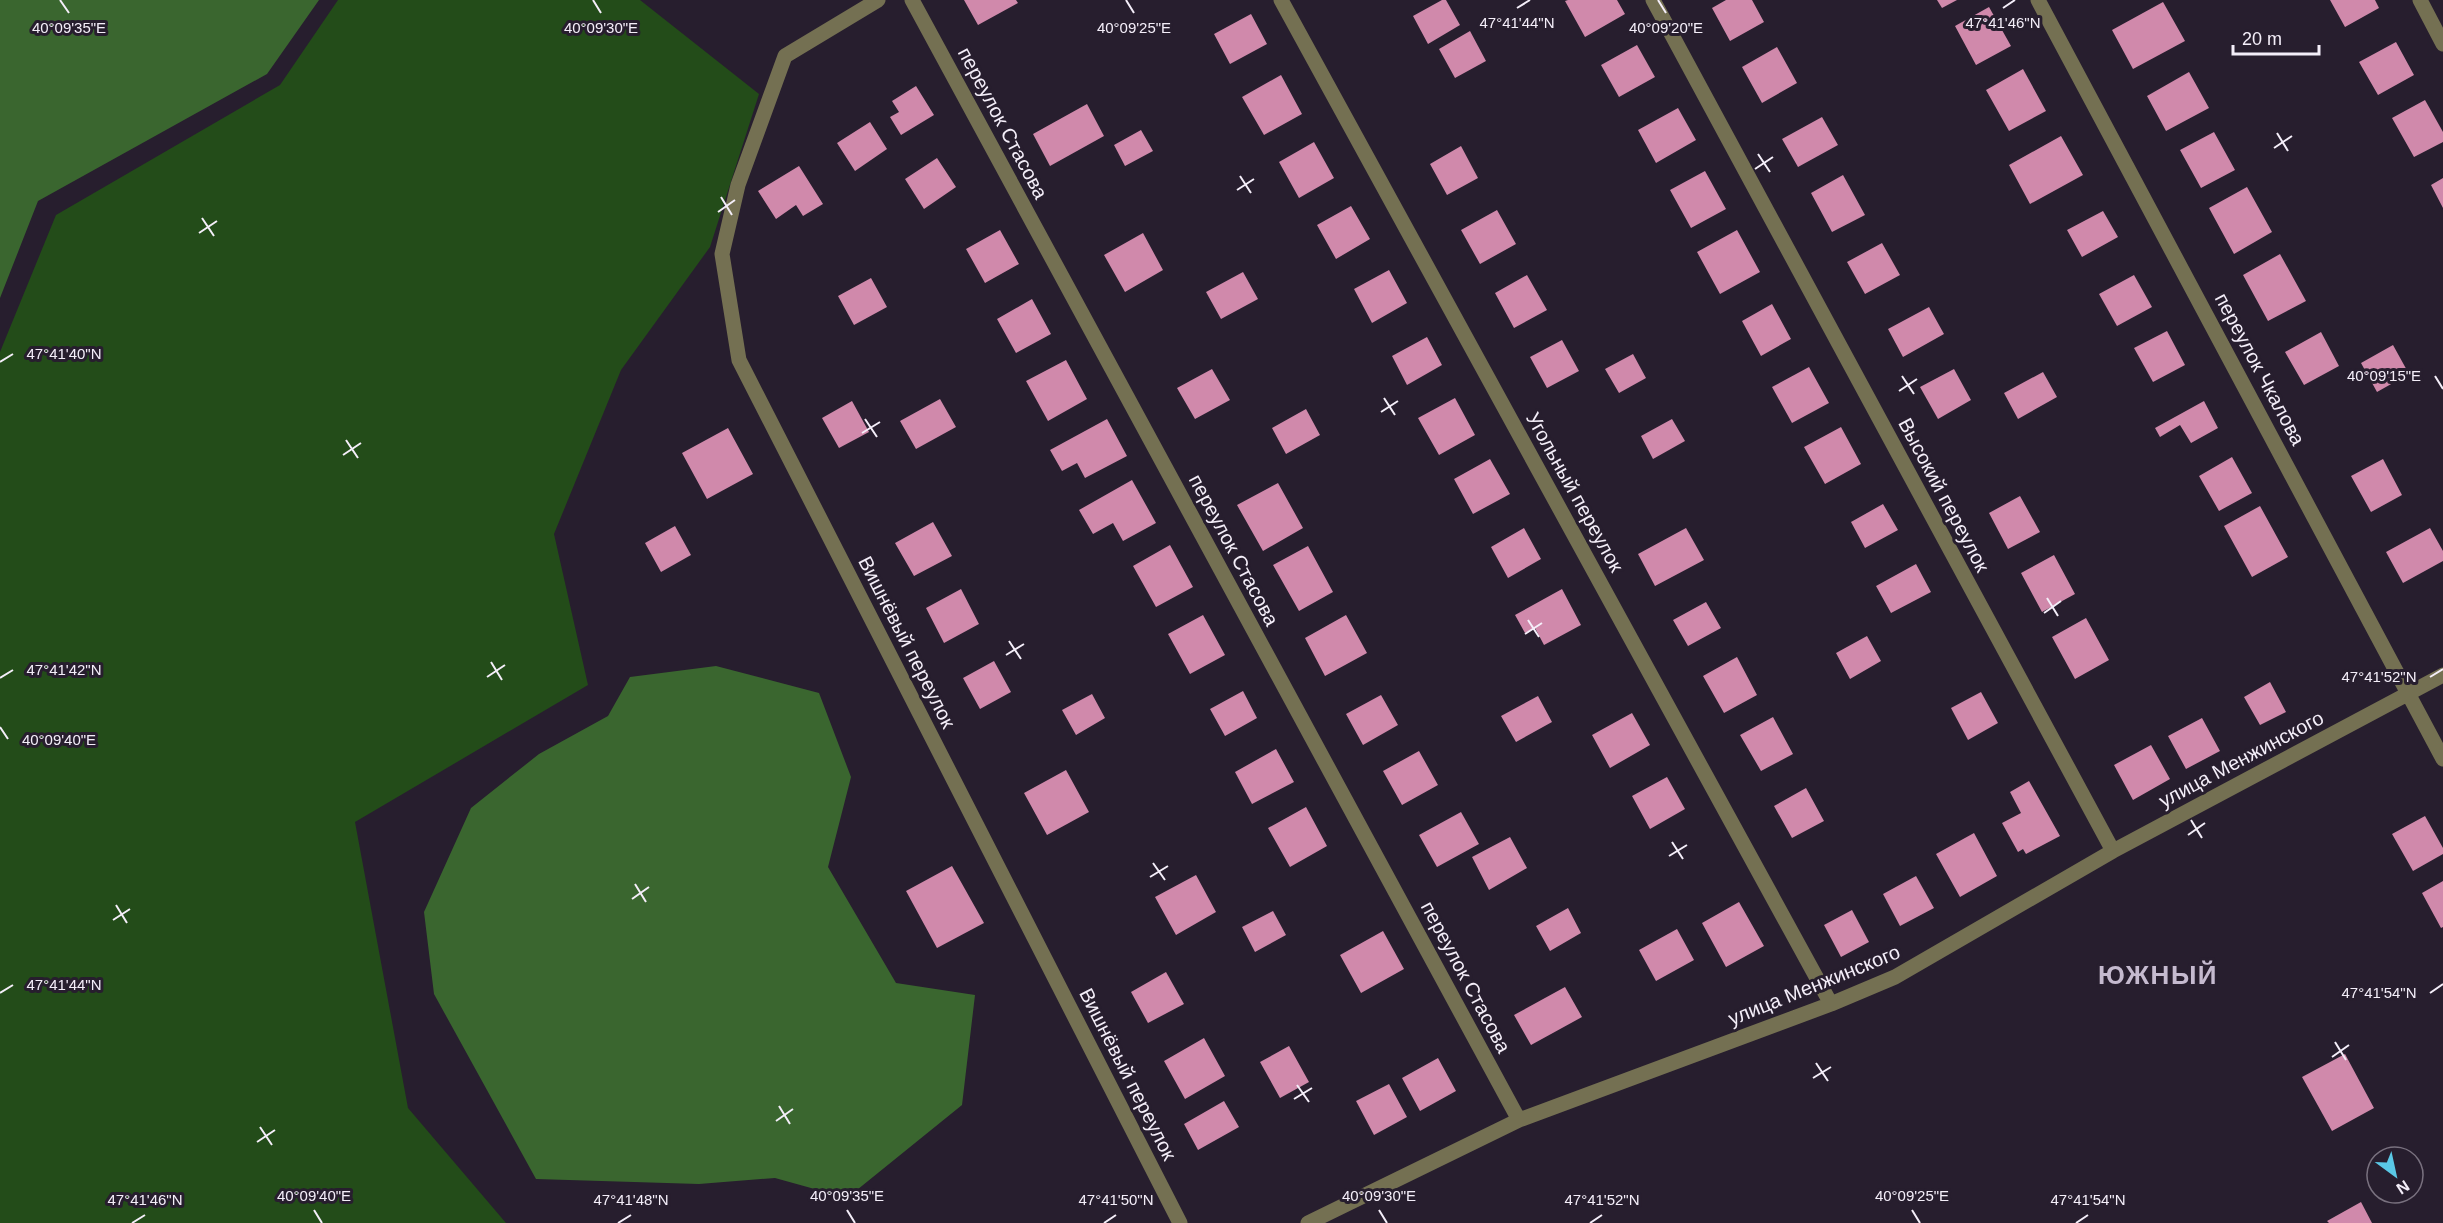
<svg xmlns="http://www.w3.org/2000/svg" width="2443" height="1223" viewBox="0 0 2443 1223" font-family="Helvetica,sans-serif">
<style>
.green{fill:#234c19}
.forest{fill:#3a662f}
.building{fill:#d089ab}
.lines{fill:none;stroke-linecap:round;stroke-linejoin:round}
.minor{stroke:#747052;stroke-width:15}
.ticks{fill:none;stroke:#f4eef9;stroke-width:2}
.labels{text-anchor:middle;stroke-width:6;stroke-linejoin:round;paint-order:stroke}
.street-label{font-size:20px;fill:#f4eef9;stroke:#271e2e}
.district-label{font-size:26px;font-weight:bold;letter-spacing:1.5px;fill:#c5bacf;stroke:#271e2e}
.ticks-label{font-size:15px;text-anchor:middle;fill:#f4eef9;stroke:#271e2e;stroke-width:6;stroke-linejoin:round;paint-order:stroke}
</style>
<rect width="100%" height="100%" fill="#271e2e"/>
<path class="green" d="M338 0H640L759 94 710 247 621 370 554 534 588 685 355 822 408 1108 506 1223H0V352L56 215 280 85Z"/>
<path class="forest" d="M0 0H319L267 74 38 201 0 298Z
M716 666 819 693 851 777 828 867 896 983 975 995 962 1105 847 1198 775 1178 699 1184 536 1179 434 994 424 912 471 808 539 754 608 716 630 677Z"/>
<path class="building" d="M964 0H1016L1018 3 978 25Z
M1442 0H1446L1460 25 1428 44 1413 16Z
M1568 0H1617L1625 14 1585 37 1565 1Z
M1726 0H1752L1764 22 1730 41 1712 8Z
M1937 0H1957L1942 8Z
M2330 0H2375L2379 8 2345 27Z
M2163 2 2185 41 2133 69 2112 30Z
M1989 7 2011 46 1976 65 1955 26Z
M1251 14 1267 44 1230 64 1214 34Z
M1470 31 1486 61 1455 78 1439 49Z
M2396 42 2414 75 2378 95 2359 62Z
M1637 45 1655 77 1619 97 1601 65Z
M1777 47 1797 83 1762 103 1742 67Z
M2023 69 2046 111 2009 131 1986 90Z
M2189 72 2209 108 2166 131 2147 96Z
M1281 75 1302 114 1264 135 1242 97Z
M916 86 934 115 901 135 890 117 899 112 892 101Z
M2425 100 2443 132V142L2414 157 2392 118Z
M1087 104 1104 136 1050 166 1033 134Z
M1678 108 1696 140 1656 163 1638 130Z
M1822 117 1838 145 1798 167 1782 139Z
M870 122 887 149 855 171 837 143Z
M1141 130 1153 151 1125 166 1114 145Z
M2214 132 2235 170 2201 188 2180 150Z
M2061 136 2083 175 2030 204 2009 165Z
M1314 142 1334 178 1299 198 1279 162Z
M1461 146 1478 178 1447 195 1430 164Z
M937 158 956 187 924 209 905 179Z
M799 166 823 204 803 216 796 205 776 219 758 191Z
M1705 171 1726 209 1691 228 1670 190Z
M1843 175 1865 215 1832 232 1811 193Z
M2443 178V208L2431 185Z
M2247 187 2272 232 2234 254 2209 208Z
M1351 206 1370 239 1336 259 1317 225Z
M1497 210 1516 244 1480 264 1461 230Z
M2103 211 2118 237 2082 257 2067 230Z
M1000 230 1019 264 985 283 966 249Z
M1737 230 1760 272 1720 294 1697 252Z
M1143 233 1163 270 1125 292 1104 255Z
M1882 243 1900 275 1865 294 1847 262Z
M2280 254 2306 301 2268 321 2243 275Z
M1389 270 1407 303 1372 323 1354 289Z
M1243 272 1258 299 1221 319 1206 292Z
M1527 275 1547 310 1514 328 1495 293Z
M2134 275 2152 307 2117 326 2099 294Z
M871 278 887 307 854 325 838 296Z
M1032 299 1051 334 1016 353 997 319Z
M1772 304 1791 339 1761 356 1742 321Z
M1929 307 1944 334 1903 357 1888 329Z
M2167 331 2185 365 2153 382 2134 348Z
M2321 332 2339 366 2304 385 2285 352Z
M1427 337 1442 365 1407 385 1392 356Z
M1562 340 1579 371 1547 388 1530 357Z
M2393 345 2409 374 2377 392 2361 363Z
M1633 354 1646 378 1619 393 1605 369Z
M1066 360 1087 399 1048 421 1026 381Z
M1809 367 1829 403 1792 423 1772 387Z
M1212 369 1230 400 1195 419 1177 388Z
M1954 369 1971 400 1938 419 1920 387Z
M2043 372 2057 397 2018 419 2004 393Z
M1455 398 1475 435 1439 455 1418 418Z
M940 399 956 427 916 449 900 421Z
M852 401 869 432 839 448 822 418Z
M2204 401 2218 428 2191 443 2180 425 2160 437 2155 428Z
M1306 409 1320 435 1286 454 1272 428Z
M1107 419 1127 456 1085 478 1077 463 1062 471 1050 450Z
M1672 419 1685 441 1653 459 1641 436Z
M1841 427 1861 464 1825 484 1804 447Z
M728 428 753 474 707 499 682 453Z
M2232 457 2252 493 2219 511 2199 476Z
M1490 459 1510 494 1473 514 1454 479Z
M2383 459 2402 495 2371 512 2351 476Z
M1132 480 1156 523 1123 541 1113 523 1093 534 1079 510Z
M1278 483 1303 528 1263 551 1237 505Z
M2020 496 2040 532 2008 549 1989 513Z
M1883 504 1898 530 1865 548 1851 522Z
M2260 506 2288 557 2252 577 2224 526Z
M933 522 952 556 914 576 895 543Z
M675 526 691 555 661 572 645 543Z
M1524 528 1541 559 1508 578 1491 547Z
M1686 528 1704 560 1655 586 1638 554Z
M2430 528 2443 551V561L2403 583 2386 552Z
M1170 545 1193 587 1156 607 1133 566Z
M1308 546 1333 592 1299 611 1273 565Z
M2054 555 2075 594 2042 612 2021 573Z
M1916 564 1931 592 1891 613 1876 586Z
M961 589 979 624 944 643 926 608Z
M1562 589 1581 625 1544 645 1535 628 1525 633 1515 615Z
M1706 602 1721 628 1688 646 1673 620Z
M1203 615 1225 655 1190 674 1168 634Z
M1346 615 1367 653 1325 676 1305 638Z
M2086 618 2109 660 2075 679 2052 637Z
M1867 636 1881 661 1850 679 1836 653Z
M1737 657 1757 695 1724 713 1703 676Z
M994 661 1011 692 980 709 963 678Z
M2270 682 2286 712 2260 725 2244 697Z
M1243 691 1257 718 1225 736 1210 709Z
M1981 692 1998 723 1968 740 1951 708Z
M1092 694 1105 718 1076 735 1062 710Z
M1381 695 1398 725 1363 745 1346 714Z
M1538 696 1552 722 1516 742 1501 716Z
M1632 713 1650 745 1610 768 1592 735Z
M1773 717 1793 754 1761 771 1740 735Z
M2202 718 2220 751 2186 769 2168 736Z
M2151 745 2170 779 2133 800 2114 765Z
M1276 749 1294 782 1252 804 1235 772Z
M1419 751 1438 785 1402 805 1383 771Z
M1066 770 1089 812 1047 835 1024 793Z
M1667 777 1685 809 1650 829 1632 796Z
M2029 781 2060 836 2026 854 2023 849 2018 852 2002 823 2021 813 2010 792Z
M1806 788 1824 821 1792 838 1774 806Z
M1306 807 1327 846 1290 867 1268 828Z
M1461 812 1479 844 1437 867 1419 835Z
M2425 816 2443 848V854L2413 871 2392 834Z
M1974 833 1997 876 1960 897 1936 854Z
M1510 837 1527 868 1489 890 1472 857Z
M952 866 984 923 937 948 906 891Z
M1196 875 1216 912 1176 935 1155 897Z
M1916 876 1934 908 1900 926 1883 894Z
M2443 881V927L2441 928 2422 893Z
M1739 902 1764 946 1726 967 1702 923Z
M1568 908 1581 933 1550 951 1536 926Z
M1852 910 1869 942 1841 957 1824 925Z
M1273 911 1286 935 1255 952 1242 927Z
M1677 929 1694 960 1656 981 1639 950Z
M1383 931 1404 969 1361 993 1340 955Z
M1166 972 1184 1004 1148 1023 1131 992Z
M1565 987 1582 1017 1531 1045 1514 1015Z
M1204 1038 1225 1076 1185 1099 1164 1061Z
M1289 1046 1309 1082 1280 1098 1260 1062Z
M2345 1054 2374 1108 2332 1131 2302 1077Z
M1438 1058 1456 1091 1420 1111 1402 1078Z
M1389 1084 1407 1117 1374 1135 1356 1101Z
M1224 1101 1239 1127 1198 1150 1184 1124Z
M2361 1202 2372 1223H2329L2327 1221Z"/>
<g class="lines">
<path class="minor" d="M878 0 785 56 738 185 722 254 739 360 1180 1223
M912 0 1519 1120
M1281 0 1831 1004
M1653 0 2113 851
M2038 0 2443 759
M2420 0 2443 44
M1308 1223 1519 1120 1831 1004 1895 977 2113 851 2443 675"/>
</g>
<path class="ticks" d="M60 0 69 13M593 0 601 13M1126 0 1134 13M1658 0 1666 13M1517 8 1530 0M2003 8 2015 0M2277 133 2288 151M2274 148 2292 136M1758 154 1770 172M1755 169 1773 157M1240 176 1251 193M1237 190 1254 179M721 197 732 215M718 212 735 200M202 218 214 236M199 233 217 221M0 362 13 354M1902 376 1914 394M2435 376 2443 389M1899 391 1917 379M1384 398 1395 415M1381 412 1398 401M865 419 877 437M862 433 880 422M346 440 358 458M343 455 361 443M2047 598 2058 616M2044 613 2061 601M1528 620 1539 637M1525 634 1542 623M1009 641 1021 659M1006 655 1024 644M491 662 502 680M487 677 505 665M2430 677 2443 669M0 678 13 670M0 727 8 739M2191 820 2202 838M2188 835 2205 823M1672 842 1683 859M1669 856 1687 845M1153 863 1165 880M1150 877 1168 866M635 884 646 902M632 899 649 887M116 905 127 923M113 920 130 909M0 993 13 985M2430 993 2443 984M2335 1042 2346 1060M2332 1057 2349 1045M1816 1063 1828 1081M1813 1078 1831 1067M1297 1085 1309 1102M1294 1099 1312 1088M779 1106 790 1124M776 1121 793 1109M260 1127 272 1145M257 1142 275 1130M314 1210 322 1223M847 1210 855 1223M1379 1210 1387 1223M1912 1210 1920 1223M132 1223 145 1215M618 1223 631 1215M1104 1223 1116 1215M1590 1223 1602 1215M2076 1223 2088 1215"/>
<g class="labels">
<g class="street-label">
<text transform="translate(1003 123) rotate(62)" y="7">переулок Стасова</text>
<text transform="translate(2260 369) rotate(62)" y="7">переулок Чкалова</text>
<text transform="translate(1575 492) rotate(61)" y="7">Угольный переулок</text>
<text transform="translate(1944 495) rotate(62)" y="7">Высокий переулок</text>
<text transform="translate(1234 550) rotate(62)" y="7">переулок Стасова</text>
<text transform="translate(907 642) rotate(63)" y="7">Вишнёвый переулок</text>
<text transform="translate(2241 759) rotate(-28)" y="7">улица Менжинского</text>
<text transform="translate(1466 977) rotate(62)" y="7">переулок Стасова</text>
<text transform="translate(1814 985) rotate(-22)" y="7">улица Менжинского</text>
<text transform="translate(1128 1074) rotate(63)" y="7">Вишнёвый переулок</text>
</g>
<g class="district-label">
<text x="2158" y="984">ЮЖНЫЙ</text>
</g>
</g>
<g class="ticks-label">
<text x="1517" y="28">47°41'44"N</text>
<text x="2003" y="28">47°41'46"N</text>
<text x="69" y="33">40°09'35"E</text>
<text x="601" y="33">40°09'30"E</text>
<text x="1134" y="33">40°09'25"E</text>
<text x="1666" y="33">40°09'20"E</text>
<text x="64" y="359">47°41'40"N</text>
<text x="2384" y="381">40°09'15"E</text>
<text x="64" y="675">47°41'42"N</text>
<text x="2379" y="682">47°41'52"N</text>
<text x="59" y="745">40°09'40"E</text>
<text x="64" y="990">47°41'44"N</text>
<text x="2379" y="998">47°41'54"N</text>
<text x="314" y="1201">40°09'40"E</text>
<text x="847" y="1201">40°09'35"E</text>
<text x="1379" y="1201">40°09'30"E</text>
<text x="1912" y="1201">40°09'25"E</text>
<text x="145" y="1205">47°41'46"N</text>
<text x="631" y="1205">47°41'48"N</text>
<text x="1116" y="1205">47°41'50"N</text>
<text x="1602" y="1205">47°41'52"N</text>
<text x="2088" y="1205">47°41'54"N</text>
</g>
<g transform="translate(2395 1175) rotate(147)"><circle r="28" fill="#271e2e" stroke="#79717f" stroke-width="1.5"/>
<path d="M0-4.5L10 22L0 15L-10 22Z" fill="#5ac8e6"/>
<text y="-9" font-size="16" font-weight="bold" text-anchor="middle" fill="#f4eef9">N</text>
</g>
<path d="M2233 45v9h86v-9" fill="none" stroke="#f4eef9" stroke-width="3"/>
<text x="2242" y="45" font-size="18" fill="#f4eef9" stroke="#271e2e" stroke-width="4.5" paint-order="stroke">20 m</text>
</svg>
